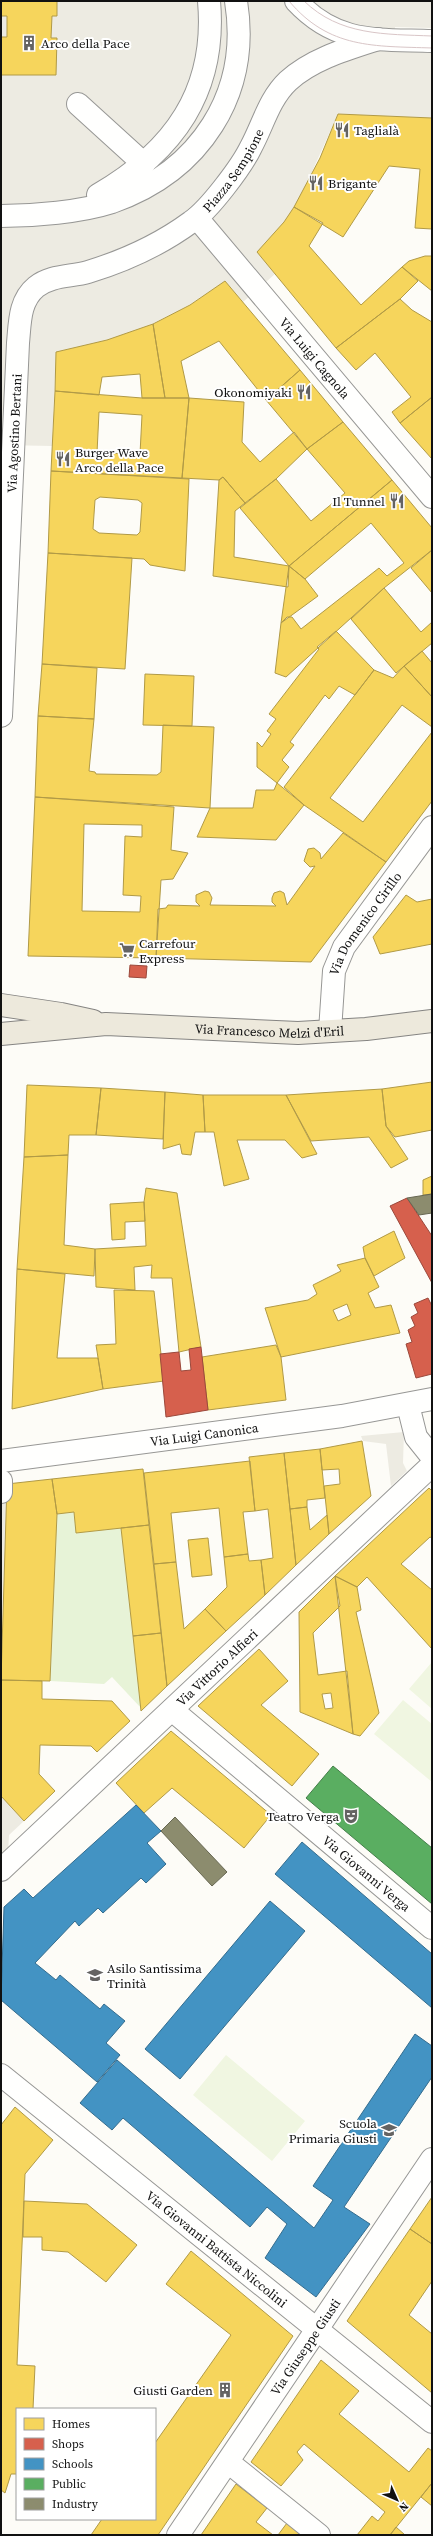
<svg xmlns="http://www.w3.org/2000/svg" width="433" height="2536" viewBox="0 0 433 2536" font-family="'Source Serif 4',serif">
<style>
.green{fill:#e7f3d7}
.pitch{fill:#f0f6e1}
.plaza{fill:#edebe2}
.homes{fill:#f6d55c;stroke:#b19a46;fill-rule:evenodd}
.shops{fill:#d6604d;stroke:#9b483b}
.schools{fill:#4393c3;stroke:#346c8e}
.public{fill:#5aae61;stroke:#447f49}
.industry{fill:#8c8c6e;stroke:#676752}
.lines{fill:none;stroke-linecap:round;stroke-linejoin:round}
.minor-casing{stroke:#979795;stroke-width:24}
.major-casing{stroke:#858482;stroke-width:24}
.minor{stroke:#fffffe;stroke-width:22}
.major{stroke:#ede9dc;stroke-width:22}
.tram{stroke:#d9c6c7;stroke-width:1}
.labels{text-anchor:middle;stroke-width:4;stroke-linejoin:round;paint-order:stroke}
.poi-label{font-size:13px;fill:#111;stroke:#fff;text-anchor:start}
.street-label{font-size:13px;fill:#111;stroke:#fff}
</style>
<rect width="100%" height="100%" fill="#fdfcf7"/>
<path class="green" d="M74 1512 77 1533 121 1528 141 1708 112 1677 104 1684 50 1681 57 1514Z"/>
<path class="pitch" d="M432 1662V1709L409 1689Z
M403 1700 432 1724V1782L374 1734Z
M226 2055 305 2121 272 2161 193 2095Z"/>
<path class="plaza" d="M1 1H432V28L395 27 393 51 432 53V118L338 114 302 194 284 222 258 252 275 274 243 302 225 281 189 305 148 326 107 340 56 352 52 446 1 445Z
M404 1432 403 1463 407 1471 391 1486 386 1444 363 1441 361 1436Z
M7 1484 1 1658V1485Z
M1 1796 24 1821 9 1835 8 1854 1 1861Z"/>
<path class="homes" d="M1 1H57V16H52L51 38H57L56 75H1V37H7V16H1Z
M338 114 432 118V229L415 228 420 169 389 166 343 237 294 207 320 158Z
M294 207 323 223 309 246 361 305 402 267 418 281 400 299 336 348 257 252 284 222Z
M425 256H432V291L402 267 409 261Z
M225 281 300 370 266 400 219 341 181 361 189 398H165L153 324 190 305Z
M400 299 412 310 432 322V397L400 423 392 412 411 397 375 353 356 370 336 348Z
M153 324 165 398H142L140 374 102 377 99 395 55 391 56 352 107 340Z
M300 370 343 422 307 449 266 400Z
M55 391 142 398H189L182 478 51 471ZM99 412 142 415 140 454 97 453Z
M189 398 244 402 242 442 260 462 294 432 307 449 276 479 245 503 223 477 219 480 182 478Z
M431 398 432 400V459L400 423Z
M343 422 392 480 289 566 240 508 276 479 311 521 345 493 307 449Z
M51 471 189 479 185 571 150 565 144 559 48 553ZM100 497 138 500 142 503 140 532 137 535 99 533 93 529 95 500Z
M223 477 245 503 235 511 234 557 289 566 288 587 213 576 219 480Z
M392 480 432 528V550L384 588 286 677 275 673 281 623 287 617H292L301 629 379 568 387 576 404 563 371 523 305 579 289 566Z
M432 550V593L411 568Z
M48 553 132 558 125 669 42 664Z
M289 566 305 579 318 596 281 623Z
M384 588 421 632 432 622V643L396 673 351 619Z
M336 631 374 670 355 695 339 686 329 699 325 695 290 742 294 745 282 760 289 767 277 783 257 767V742L262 747 271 734 267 731 276 719 269 714 319 649 317 647Z
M422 651 432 663V697L404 666Z
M42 664 97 668 94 719 38 716Z
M404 666 432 697V727L402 705 330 798 363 822 432 732V801L386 862 304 805 284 787 374 670 393 678Z
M145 674 194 676 192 726 143 725Z
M38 716 94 719 89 771 95 772 96 774 157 775 161 772 163 725 214 727 210 808 35 797Z
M277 783 304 805 276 840 197 837 210 808H253L256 790H274Z
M35 797 174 807 171 850 188 853 173 879 161 880 156 958 28 956ZM84 824 142 825V837L125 836 123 895 141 896 140 912 82 911Z
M343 833 386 862 311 962 156 958 158 909 166 908 168 905 200 906 196 902V895L205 891 209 892 212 898 210 905 276 906 272 902V898L274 893 280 891 284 893 287 905 315 866 310 867 304 861 308 849 314 848 320 853 321 859Z
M406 895 417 902 432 899V944L380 954 373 937Z
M432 1082V1130L395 1137 386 1126 382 1089Z
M27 1085 101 1088 96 1135H69L68 1155 24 1157Z
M101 1088 165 1092 163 1139 96 1135Z
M382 1089 386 1126 408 1159 391 1168 369 1137 311 1141 286 1095Z
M165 1092 203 1095 205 1132H195L191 1155 182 1154 180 1144 163 1149Z
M203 1095H286L317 1154 302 1158 285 1140H237L249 1179 224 1186 214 1132H205Z
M68 1155 64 1245 95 1249 94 1276 17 1269 24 1157Z
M432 1176V1194L423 1195V1180Z
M146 1188 177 1193 201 1347 179 1352 172 1278H151L152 1265 134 1267 135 1290 96 1287 95 1249 146 1246 144 1202Z
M144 1202 145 1221 125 1222V1239L112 1240 110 1204Z
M394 1231 405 1258 374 1276 365 1258 363 1247Z
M365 1258 379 1287 368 1293 375 1308 391 1305 400 1333 281 1357 265 1308 308 1300 317 1294 313 1285 341 1271 337 1265ZM347 1304 351 1315 338 1321 333 1310Z
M17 1269 65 1274 57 1358H98L103 1389 12 1409Z
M114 1290 154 1291 164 1381 103 1389 96 1345 116 1344Z
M276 1345 281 1357 286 1400 208 1410 202 1357Z
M362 1441 371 1496 329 1534 324 1486 340 1484 339 1469 322 1470 320 1449Z
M320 1449 325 1498 307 1500V1507L290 1509 284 1453Z
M284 1453 296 1565 265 1595 261 1560 273 1558 268 1509 255 1511 249 1457Z
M250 1461 255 1511 243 1512 248 1554 224 1557 219 1508 171 1513 176 1562 154 1564 144 1473Z
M143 1469 149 1525 76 1533 74 1512 57 1514 52 1479Z
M52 1479 57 1514 50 1681 1 1680 7 1484Z
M429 1488 432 1491V1538L430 1537 401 1564 432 1590V1649L367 1577 357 1587 335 1576Z
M307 1507 310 1530 327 1515 329 1534 296 1565 290 1509Z
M149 1525 161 1633 133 1636 121 1528Z
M208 1538 212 1575 192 1577 188 1540Z
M248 1554 249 1561 261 1560 265 1595 226 1631 205 1609 227 1587 224 1557Z
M176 1562 184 1629 205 1609 226 1631 167 1686 154 1564Z
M335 1576 340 1606 313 1633 318 1675 347 1671 353 1734 300 1712 299 1612ZM331 1693 333 1708 325 1709 322 1694Z
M335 1576 357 1587 361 1610 356 1612 379 1713 360 1736 353 1734Z
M161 1633 167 1686 141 1711 133 1636Z
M259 1649 288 1681 261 1705 319 1754 292 1786 198 1706Z
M1 1680 42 1681V1699L112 1701 130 1721 97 1752 91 1746 40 1745 39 1774 55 1791 24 1821 1 1796Z
M171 1731 271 1815 244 1848 172 1788 144 1813 116 1783Z
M15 2107 53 2140 25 2174 17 2365 35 2366 33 2409H17V2474H11L5 2493 1 2490V2125Z
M432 2197V2244L410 2229Z
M24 2201 87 2204 137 2245 106 2282 68 2252 42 2250V2237H23Z
M410 2229 432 2244V2281L409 2315 432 2334V2393L347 2321Z
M191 2251 293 2336 158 2535H91L102 2519H155V2443L231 2335 166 2284Z
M321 2360 359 2391 339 2414 409 2472 428 2448 432 2451V2483L390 2535H357L372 2516 378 2521 385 2512 304 2444 297 2452 303 2460 281 2486 251 2462Z
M432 2483V2506L421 2497Z
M236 2484 267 2508 256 2522 273 2535H201Z
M287 2523 301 2535H278Z
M396 2527 405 2535H390Z"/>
<path class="shops" d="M130 965 147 966 146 978 129 977Z
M407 1198 432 1236V1283L390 1206Z
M428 1298 432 1306V1374L416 1378 406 1344 412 1342 408 1330 415 1326 411 1317 418 1313 414 1304Z
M201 1347 208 1410 166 1417 160 1354 179 1352 181 1371 191 1370 189 1349Z"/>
<path class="schools" d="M136 1805 161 1831 147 1843 166 1864 146 1883 141 1878 103 1913 98 1908 79 1926 75 1921 35 1963 56 1980 60 1975 100 2009 104 2004 125 2021 106 2043 120 2055 97 2082 1 2000 4 1907 24 1889 33 1898Z
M302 1842 432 1954V2008L275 1874Z
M270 1901 305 1931 180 2079 145 2049Z
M415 2034 432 2046V2077L344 2207 370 2224 316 2297 265 2258 287 2224 267 2207 250 2227 123 2118 112 2130 80 2103 117 2060 314 2228 333 2200 313 2186Z"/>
<path class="public" d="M333 1766 432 1848V1904L306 1798Z"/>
<path class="industry" d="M432 1194V1213L419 1215 407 1198Z
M175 1817 227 1872 212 1886 161 1831Z"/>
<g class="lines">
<defs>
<g id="minor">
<path d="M296 1C337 45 377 39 432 41"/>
<path d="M78 104 144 164"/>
<path d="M98 195C174 151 217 91 209 1"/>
<path d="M1 216C34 216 81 212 112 202 200 171 251 94 236 1"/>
<path id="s1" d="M197 218 432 497"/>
<path id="s2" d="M1 716 18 343C20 323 19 301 36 287 51 275 71 277 88 272 124 261 161 244 191 222 209 210 242 166 251 147 263 125 269 99 288 81 312 59 347 49 378 39"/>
<path id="s3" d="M330 1031 334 971 344 947 432 827"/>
<path d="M408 1405 416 1437 432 1457"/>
<path id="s4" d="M1 1461 342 1416 432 1399"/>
<path d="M1 1492V1481"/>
<path id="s5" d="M172 1710 432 1928"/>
<path id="s6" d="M1 1870 432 1465"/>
<path id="s7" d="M1 2075 432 2422"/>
<path d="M228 2462 319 2535"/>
<path id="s8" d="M178 2535 432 2159"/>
</g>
<g id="major">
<path d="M1 1005 61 1014 93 1021"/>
<path id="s9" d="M1 1034 106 1024 298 1033 366 1029 432 1021"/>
</g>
</defs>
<use href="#minor" class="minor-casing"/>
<use href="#major" class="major-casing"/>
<use href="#minor" class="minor"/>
<use href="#major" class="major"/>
<path class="tram" d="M289 1C329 49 374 46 432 48
M304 1C340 36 385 34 432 36"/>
</g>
<defs>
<symbol id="building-bare" viewBox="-9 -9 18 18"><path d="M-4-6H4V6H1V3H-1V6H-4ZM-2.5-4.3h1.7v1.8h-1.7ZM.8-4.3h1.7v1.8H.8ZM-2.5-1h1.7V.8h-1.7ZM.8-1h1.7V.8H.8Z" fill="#646362" stroke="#fff" stroke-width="2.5" paint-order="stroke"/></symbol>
<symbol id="restaurant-bare" viewBox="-9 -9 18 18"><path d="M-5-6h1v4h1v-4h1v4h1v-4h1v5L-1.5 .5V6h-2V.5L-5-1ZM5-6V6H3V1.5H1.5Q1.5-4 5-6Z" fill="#646362" stroke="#fff" stroke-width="2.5" paint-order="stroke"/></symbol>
<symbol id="supermarket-bare" viewBox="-9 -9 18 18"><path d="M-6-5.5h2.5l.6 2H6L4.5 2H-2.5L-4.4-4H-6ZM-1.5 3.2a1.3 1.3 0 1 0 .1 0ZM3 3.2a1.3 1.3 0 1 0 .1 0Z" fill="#646362" stroke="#fff" stroke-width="2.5" paint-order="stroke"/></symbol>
<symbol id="theatre-bare" viewBox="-9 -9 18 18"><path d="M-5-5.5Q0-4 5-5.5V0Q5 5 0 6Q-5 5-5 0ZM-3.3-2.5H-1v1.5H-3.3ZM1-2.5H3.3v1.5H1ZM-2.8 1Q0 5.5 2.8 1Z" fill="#646362" stroke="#fff" stroke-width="2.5" paint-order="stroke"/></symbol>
<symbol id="school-bare" viewBox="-9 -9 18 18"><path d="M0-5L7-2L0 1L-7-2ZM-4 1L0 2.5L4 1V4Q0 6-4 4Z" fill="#646362" stroke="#fff" stroke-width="2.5" paint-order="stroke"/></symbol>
</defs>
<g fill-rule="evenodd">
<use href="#building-bare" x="18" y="32" width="22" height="22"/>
<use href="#restaurant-bare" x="331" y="119" width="22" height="22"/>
<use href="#restaurant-bare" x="305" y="172" width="22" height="22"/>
<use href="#restaurant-bare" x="293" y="381" width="22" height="22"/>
<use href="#restaurant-bare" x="52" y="448" width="22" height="22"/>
<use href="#restaurant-bare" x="386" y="490" width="22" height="22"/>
<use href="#supermarket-bare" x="116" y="939" width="22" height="22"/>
<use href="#theatre-bare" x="340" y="1805" width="22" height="22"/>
<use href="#school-bare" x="84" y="1964" width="22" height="22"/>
<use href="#school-bare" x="378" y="2119" width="22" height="22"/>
<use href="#building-bare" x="214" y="2379" width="22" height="22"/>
</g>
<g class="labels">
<g class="poi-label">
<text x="41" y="48">Arco della Pace</text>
<text x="354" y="135">Taglialà</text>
<text x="328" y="188">Brigante</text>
<text x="292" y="397" text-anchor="end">Okonomiyaki</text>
<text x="75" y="457">Burger Wave<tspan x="75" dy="15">Arco della Pace</tspan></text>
<text x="385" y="506" text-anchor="end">Il Tunnel</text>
<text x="139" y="948">Carrefour<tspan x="139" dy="15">Express</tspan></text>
<text x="339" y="1821" text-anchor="end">Teatro Verga</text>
<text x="107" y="1973">Asilo Santissima<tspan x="107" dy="15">Trinità</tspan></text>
<text x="377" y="2128" text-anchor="end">Scuola<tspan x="377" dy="15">Primaria Giusti</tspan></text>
<text x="213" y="2395" text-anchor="end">Giusti Garden</text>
</g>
<g class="street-label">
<text dy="5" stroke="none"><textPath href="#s2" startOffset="671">Piazza Sempione</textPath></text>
<text dy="5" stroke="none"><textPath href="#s1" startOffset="183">Via Luigi Cagnola</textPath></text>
<text dy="5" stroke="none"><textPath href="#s2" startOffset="283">Via Agostino Bertani</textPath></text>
<text dy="5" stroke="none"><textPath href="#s3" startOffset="117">Via Domenico Cirillo</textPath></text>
<text dy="5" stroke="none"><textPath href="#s9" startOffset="269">Via Francesco Melzi d'Eril</textPath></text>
<text dy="5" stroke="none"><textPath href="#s4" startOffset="205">Via Luigi Canonica</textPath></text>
<text dy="5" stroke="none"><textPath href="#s6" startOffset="296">Via Vittorio Alfieri</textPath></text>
<text dy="5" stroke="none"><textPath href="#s5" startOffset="254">Via Giovanni Verga</textPath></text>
<text dy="5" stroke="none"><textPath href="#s7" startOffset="277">Via Giovanni Battista Niccolini</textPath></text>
<text dy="5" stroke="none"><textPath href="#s8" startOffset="227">Via Giuseppe Giusti</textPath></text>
</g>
</g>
<rect width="433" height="2536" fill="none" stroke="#111111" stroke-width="4"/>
<rect x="16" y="2408" width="140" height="112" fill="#ffffff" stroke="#a0a0a0"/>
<rect x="24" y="2418" width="20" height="12" fill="#f6d55c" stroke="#a0a0a0"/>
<text x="52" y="2428" font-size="12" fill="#111111">Homes</text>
<rect x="24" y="2438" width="20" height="12" fill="#d6604d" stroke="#a0a0a0"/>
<text x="52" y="2448" font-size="12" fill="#111111">Shops</text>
<rect x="24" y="2458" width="20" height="12" fill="#4393c3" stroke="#a0a0a0"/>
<text x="52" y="2468" font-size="12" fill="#111111">Schools</text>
<rect x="24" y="2478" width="20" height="12" fill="#5aae61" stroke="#a0a0a0"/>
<text x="52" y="2488" font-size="12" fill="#111111">Public</text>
<rect x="24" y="2498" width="20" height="12" fill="#8c8c6e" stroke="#a0a0a0"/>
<text x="52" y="2508" font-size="12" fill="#111111">Industry</text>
<g transform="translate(397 2500) rotate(135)" stroke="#ffffff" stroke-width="3" paint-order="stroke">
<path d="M0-3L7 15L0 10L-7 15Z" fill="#111111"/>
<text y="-6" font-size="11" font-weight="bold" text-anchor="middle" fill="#111111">N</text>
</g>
</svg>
